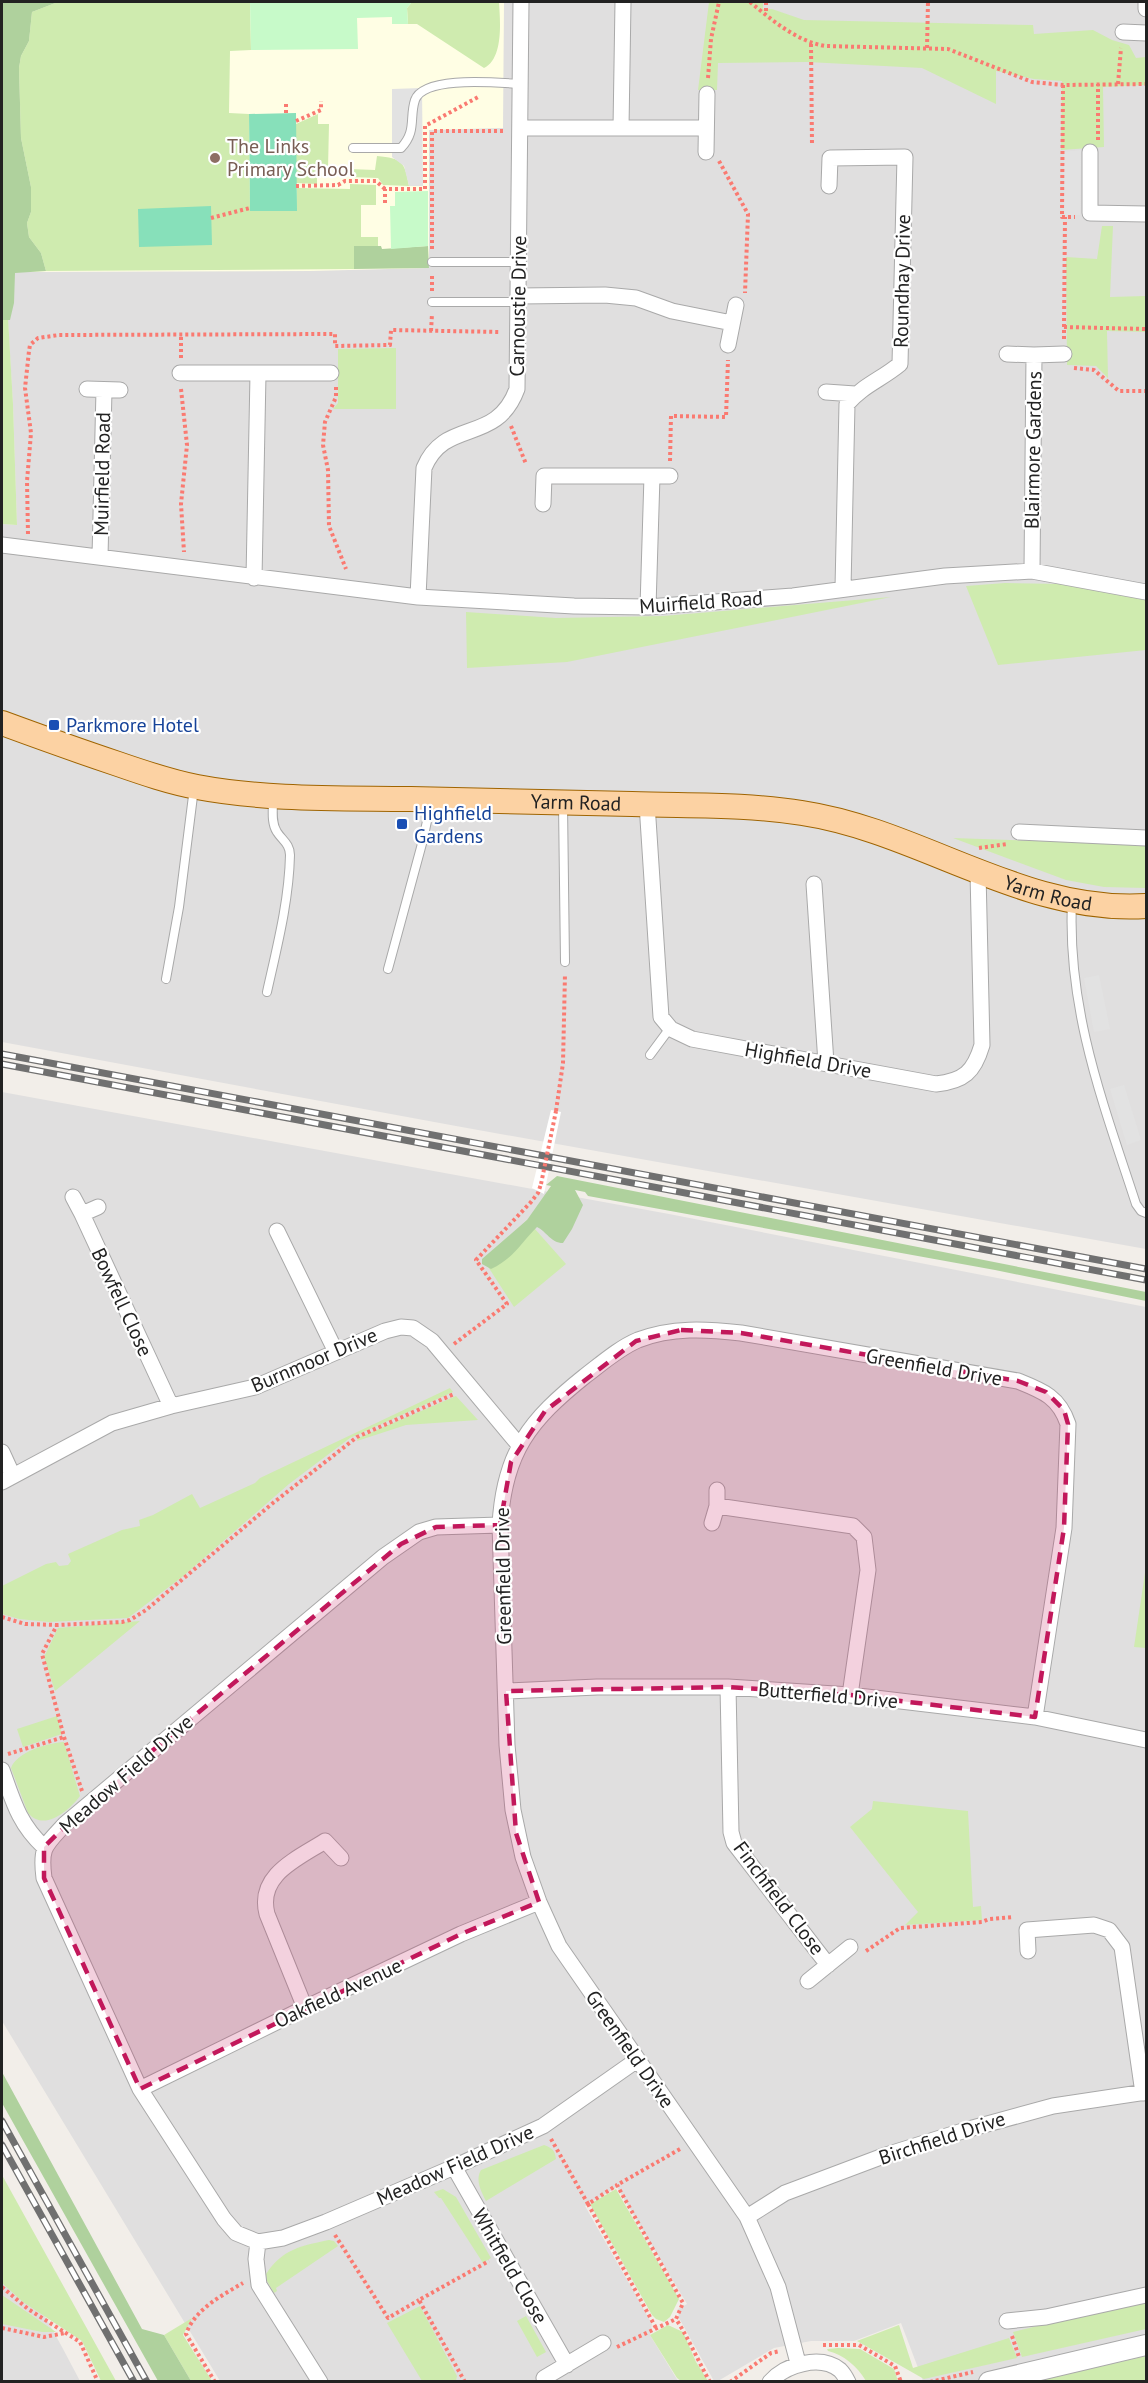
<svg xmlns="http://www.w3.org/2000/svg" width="1148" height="2383" viewBox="0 0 1148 2383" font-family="'PT Sans',sans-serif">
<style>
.residential{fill:#e0dfdf}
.education{fill:#fffee4}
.grass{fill:#cfebaf}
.forest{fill:#afd19d}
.park{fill:#c7fac9}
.pitch{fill:#87e0ba}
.parking{fill:#e2e2e2}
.pier{fill:#fff}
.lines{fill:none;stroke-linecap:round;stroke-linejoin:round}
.service-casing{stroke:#a9a9a9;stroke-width:10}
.minor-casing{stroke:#a9a9a9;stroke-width:17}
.tertiary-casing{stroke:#a9a9a9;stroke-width:22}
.primary-casing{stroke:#9f6400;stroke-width:26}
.path{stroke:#fa7a71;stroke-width:4;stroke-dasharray:3 3;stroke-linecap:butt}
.service{stroke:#fff;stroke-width:8}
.minor{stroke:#fff;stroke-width:15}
.tertiary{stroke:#fff;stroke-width:20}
.primary{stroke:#fcd2a3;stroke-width:24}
.rail-casing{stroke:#707070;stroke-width:7}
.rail{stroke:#fff;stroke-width:4.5;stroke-dasharray:14;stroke-linecap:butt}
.path-bridge{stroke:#fa7a71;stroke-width:4;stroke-dasharray:3 3;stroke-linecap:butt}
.marked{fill:#c2185b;fill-opacity:0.2;stroke:#c2185b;stroke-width:4.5;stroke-dasharray:12 8;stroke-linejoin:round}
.education-dot{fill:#8d6e63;stroke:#fff;stroke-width:2}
.transit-dot{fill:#1a4fb4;stroke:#fff;stroke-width:2}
.labels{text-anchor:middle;stroke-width:4.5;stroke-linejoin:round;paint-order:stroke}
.education-label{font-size:20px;fill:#785e54;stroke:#fff;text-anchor:start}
.street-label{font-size:20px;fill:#222;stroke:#fff}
.transit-label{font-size:20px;fill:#164399;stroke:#fff;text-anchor:start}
</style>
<rect width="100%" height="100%" fill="#f2eee9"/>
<path class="residential" d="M2 2H1146V1249L456 1126 2 1042V524L17 525 13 404 5 272Z
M2 1092 669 1214 1146 1307V2381H923L901 2323 854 2341H811L774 2348 718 2381H714L679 2318 678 2309 687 2304 617 2187 585 2206 652 2324 650 2335 678 2381H220L2 2021Z
M2 2239 62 2347 80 2381H2Z"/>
<path class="education" d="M2 2H504L503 128 429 130V268L310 271 5 272 2 214Z"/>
<path class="grass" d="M58 2H250L251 50 230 51 229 113 249 114 250 211H296L297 188 350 189V184L376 185V205H361V237H378V246H354V269L46 271 41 253 29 237 27 223 31 212V187L21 138 19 68 21 56 29 41 32 12Z
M412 2H499C500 20 504 58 484 68L417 24H408L407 8Z
M709 2H763V9H772L804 20 1033 25 1034 34 1093 30 1112 40 1129 45 1136 58 1146 57V85L1103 87 1104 147 1061 150 1062 81 1034 79 996 71V104L922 68 808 62 718 63 717 90H698Z
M318 114V124H329L328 169H317V184L296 183V124Z
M377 156C402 158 405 162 409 186L383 185 378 178 349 177V169L375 170Z
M2 214 13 404 17 525 2 524Z
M1102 226H1113L1110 297 1146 296V332L1107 331 1108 378 1096 366 1067 365 1066 257 1097 259Z
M396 348V409H333L338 403V349Z
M1005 583 1061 584 1146 600V650L998 665 966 586Z
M891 597 567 662 467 668 466 612 556 618 663 616Z
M953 838 1146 845V888L1104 887 1066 880Z
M527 1220 566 1264 514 1307 485 1262Z
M450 1388 453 1392 350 1438 289 1484 182 1577 128 1618 49 1622 19 1619 2 1614V1586L46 1564 56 1562 59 1566 68 1565 71 1561 68 1554 122 1530 140 1526 139 1520 153 1515 192 1494 200 1508 255 1483 260 1478Z
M456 1396 478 1420 406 1425 357 1441 358 1438Z
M1146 1566V1648L1134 1647Z
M140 1621 55 1691 44 1657 58 1628Z
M57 1716 62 1734 23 1747 17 1729Z
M64 1742 80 1796C69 1811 44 1832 28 1813L11 1768C17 1752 47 1743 64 1742Z
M873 1801 968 1811 973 1907 981 1906 982 1920 905 1925 918 1912 850 1827 872 1809Z
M544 2145C552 2148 555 2150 556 2159L486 2201C481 2191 475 2180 481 2170Z
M2 2175 116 2381H101L82 2341 23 2302 2 2283Z
M443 2189 456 2197 491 2258 483 2263 441 2198H439L434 2192Z
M616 2189 679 2299 670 2317 664 2322 656 2319 652 2315 590 2204Z
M329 2240 334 2241 338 2246 276 2288 277 2291 274 2293 267 2281 266 2274C283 2249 300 2246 329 2240Z
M2 2295 56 2332H42L2 2324Z
M1146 2299V2329L1022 2357 1013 2332Z
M420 2306 457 2376 456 2381H422L387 2323Z
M526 2316 546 2352 537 2357 517 2321Z
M192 2318 183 2335 212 2381H191L164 2335Z
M668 2325 683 2332 696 2362 708 2381H681L677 2378 650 2335Z
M899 2325 913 2368 1009 2338 1017 2358 924 2379 857 2341Z
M838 2348 860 2349 894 2369 898 2381H866C857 2366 844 2355 828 2351L827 2349Z
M1146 2356V2381H1037Z"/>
<path class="forest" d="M2 2H58L32 12 29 41 21 56 19 68 21 138 31 187V212L27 223 29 237 41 253 46 271 15 273 14 303 10 320H2Z
M354 246H381L382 249 428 246 429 268 354 269Z
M557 1176 1146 1292V1301L995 1270 588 1196 585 1192 575 1190 583 1205 572 1229 563 1243C551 1243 547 1232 537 1227 521 1243 514 1258 491 1269L482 1264V1259L527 1220 551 1186 546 1185Z
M2 2072 142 2329 164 2335 191 2381H158L2 2103Z"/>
<path class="park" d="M250 2H412L407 8 408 24H392V17L357 18 358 49 251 50Z
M428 191V246L391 249 390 206H395V192Z"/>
<path class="pitch" d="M296 113 297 211H250L249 114Z
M211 206 212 245 139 247 138 209Z"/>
<path class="parking" d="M422 88 423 186H409L404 166 392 157V89Z
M1081 150 1080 215H1064V152Z
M1099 975 1110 1029 1094 1032 1084 978Z
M1124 1085 1141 1140 1127 1145 1110 1089Z"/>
<path class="pier" d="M551 1110 561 1112 544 1194 532 1188Z"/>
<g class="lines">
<defs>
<path id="service" d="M353 148H401C417 131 409 118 415 100 424 75 499 83 521 84
M432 262H520
M432 302H519
M563 804 565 962
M1072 902C1067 1010 1103 1103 1136 1204L1141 1211 1146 1213
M388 969 423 840 431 802
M166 979 179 907 194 788
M267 992C277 947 289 901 290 855 290 844 282 840 277 832 271 823 273 810 273 800
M650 1055 670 1028"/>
<path id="minor" d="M1146 2V9
M1123 32 1146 33
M521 128H706
M621 128 623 2
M706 152 707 94
M1090 152V213L1146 214
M829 186 830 158 905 157 900 364C882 379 862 386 847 404L843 588
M519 296 605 295 636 298 672 311 732 323
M728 345 736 305
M1007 354 1034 355 1032 571
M1034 355 1064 354
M180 373H331
M87 389 120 390
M826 392 855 394
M543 504 544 476H670
M2 545 418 597 574 606 648 607 793 596 945 576 1032 571 1146 592
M100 557 104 390
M254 578 258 374
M418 597 424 468C445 417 496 446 517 389L521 2
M648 607 652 476
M647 804 661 1017 671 1029 692 1039 936 1084C964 1081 974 1072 982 1045L978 873
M1019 832 1146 838
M814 884 826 1063
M73 1197 82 1214
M98 1207 82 1214 171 1406
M277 1231 336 1352
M2 1452 13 1476
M2 1482 112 1423 171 1406 255 1387 385 1331 401 1327 413 1328 432 1341 519 1445
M717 1506 853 1526 864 1537 868 1570 850 1695
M712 1523 717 1506V1490
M500 1525 436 1527 419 1532 383 1557 65 1824C45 1846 40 1847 44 1878L140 2089 224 2219 236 2233 258 2242 283 2238 326 2222 454 2167 543 2126 637 2060
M728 1687 731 1832 734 1843 828 1965
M506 1691 597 1687H728L850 1695 1035 1717 1146 1740
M2 1770C13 1801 19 1824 44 1847
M1028 1951 1027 1930 1094 1925 1109 1930 1122 1947 1143 2093
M808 1981 850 1947
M305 2008 267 1914C257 1875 297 1859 325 1841L341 1858
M140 2089 305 2008 461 1934 539 1902
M454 2167 567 2365
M747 2217 785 2193 886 2155 969 2129 1053 2106 1146 2092
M258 2242 256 2259 259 2285 320 2382
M1007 2321 1046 2317 1146 2295
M798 2363 778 2287 747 2217 559 1946 539 1902 523 1857 513 1810 507 1745 500 1525C504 1452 530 1420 585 1376 601 1364 619 1348 638 1340 672 1327 706 1329 741 1333L1018 1381C1043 1391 1059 1397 1068 1424L1064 1528 1035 1717
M544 2378 603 2343
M770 2382C785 2365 820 2354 840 2370 843 2373 846 2378 848 2382"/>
<path id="tertiary" d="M989 2382 1146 2345"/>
<g id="primary">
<path id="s1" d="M2 723C40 737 79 751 118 764 144 773 170 782 197 787 266 800 339 798 408 799 483 800 558 802 632 804 689 806 746 804 802 813 921 831 1023 914 1146 906"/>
</g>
</defs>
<use href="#service" class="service-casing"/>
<use href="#minor" class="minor-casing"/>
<use href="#tertiary" class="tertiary-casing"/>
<use href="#primary" class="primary-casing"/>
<path class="path" d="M750 2C772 20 796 41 825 46L948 49 1032 82 1063 85 1146 84
M766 2V14
M811 44 812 144
M927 48 928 2
M708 78 711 39 719 2
M1118 84 1121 48
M1063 85 1062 217H1075
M286 113V101
M296 121 321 110V101
M1098 140V84
M719 161 748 214 745 293
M296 186 338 185 345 181H376L385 189
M385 203V189H425V126L480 96
M211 218 250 208
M432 249V131H505
M432 291V275
M1064 327 1065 217
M431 331 432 314
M1064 339V327L1146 329
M181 358V334
M1074 368 1094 370 1119 391H1146
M336 387V397L325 422 323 445 328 470 329 526 346 569
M181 389 187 445 181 504 184 552
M511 426 526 464
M670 461 671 416 726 417 728 360
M28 534 27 481 31 433 25 388 29 351 30 345 38 338 59 335 335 334V346L390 345 391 330 501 332
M979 848 1007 844
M556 1111 563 1063 565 974
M454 1344 507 1304 476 1260 531 1202 538 1193 541 1184
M2 1617 25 1624 57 1625
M8 1754 64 1737
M82 1791 64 1737 42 1654 57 1625 122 1622 130 1620 146 1610 273 1503 357 1437 454 1394
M866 1951 900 1928 982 1922 989 1919 1013 1917
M551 2139 588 2204 617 2185
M680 2149 617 2185 683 2303 676 2319C689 2339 698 2361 710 2382
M588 2204 656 2328
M335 2235 388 2318 419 2300
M2 2287 28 2309 80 2342 98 2382
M2 2328 44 2337 65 2333
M1012 2336 1019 2357
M823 2345H859L895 2366 901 2382
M617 2347 676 2319
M215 2382 186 2334C195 2309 221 2296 243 2283
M465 2382 419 2300 489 2261
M730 2382 771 2353 780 2351
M930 2382 973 2372"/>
<use href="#service" class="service"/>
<use href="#minor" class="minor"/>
<use href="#tertiary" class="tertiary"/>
<use href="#primary" class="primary"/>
<defs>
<path id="rail" d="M2 1054 1146 1269
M2 1064 1146 1280
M2 2121 147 2382
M2 2145 134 2382"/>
</defs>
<use href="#rail" class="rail-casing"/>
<use href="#rail" class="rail"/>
<path class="path-bridge" d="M541 1184 556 1111"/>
</g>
<path class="marked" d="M681 1330 741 1333 1018 1381 1046 1392 1064 1410 1068 1424 1064 1528 1035 1717 850 1695 728 1687 506 1691 516 1833 539 1902 461 1934 140 2089 44 1878V1847L87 1805 401 1544 436 1527 500 1525 511 1462 545 1411 636 1341Z"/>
<circle class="education-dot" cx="215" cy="158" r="6"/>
<g class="transit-dot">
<rect x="48" y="719" width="12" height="12" rx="3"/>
<rect x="396" y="818" width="12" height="12" rx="3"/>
</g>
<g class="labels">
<g class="education-label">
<text x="227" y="153">The Links<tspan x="227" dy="23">Primary School</tspan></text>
</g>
<g class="street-label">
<text transform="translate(902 281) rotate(-89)" y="7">Roundhay Drive</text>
<text transform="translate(518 306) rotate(-89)" y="7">Carnoustie Drive</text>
<text transform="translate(1033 450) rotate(-89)" y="7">Blairmore Gardens</text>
<text transform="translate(102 474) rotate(-89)" y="7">Muirfield Road</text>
<text transform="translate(701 602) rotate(-4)" y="7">Muirfield Road</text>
<text dy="7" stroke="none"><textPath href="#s1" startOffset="585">Yarm Road</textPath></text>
<text dy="7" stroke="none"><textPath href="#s1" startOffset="1071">Yarm Road</textPath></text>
<text transform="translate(808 1060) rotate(10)" y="7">Highfield Drive</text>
<text transform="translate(122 1302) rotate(65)" y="7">Bowfell Close</text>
<text transform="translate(314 1360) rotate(-23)" y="7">Burnmoor Drive</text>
<text transform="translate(934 1367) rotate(10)" y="7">Greenfield Drive</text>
<text transform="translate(503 1576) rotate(-91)" y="7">Greenfield Drive</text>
<text transform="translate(828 1695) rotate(5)" y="7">Butterfield Drive</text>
<text transform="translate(126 1774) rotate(-41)" y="7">Meadow Field Drive</text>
<text transform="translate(779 1898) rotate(53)" y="7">Finchfield Close</text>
<text transform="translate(338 1993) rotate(-25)" y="7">Oakfield Avenue</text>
<text transform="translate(630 2049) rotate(55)" y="7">Greenfield Drive</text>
<text transform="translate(942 2138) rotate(-18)" y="7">Birchfield Drive</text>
<text transform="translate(455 2165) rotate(-24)" y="7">Meadow Field Drive</text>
<text transform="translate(510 2266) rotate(60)" y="7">Whitfield Close</text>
</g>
<g class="transit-label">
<text x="66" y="732">Parkmore Hotel</text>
<text x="414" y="820">Highfield<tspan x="414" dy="23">Gardens</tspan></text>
</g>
</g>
<rect width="1148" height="2383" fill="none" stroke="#222222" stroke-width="6"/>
</svg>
